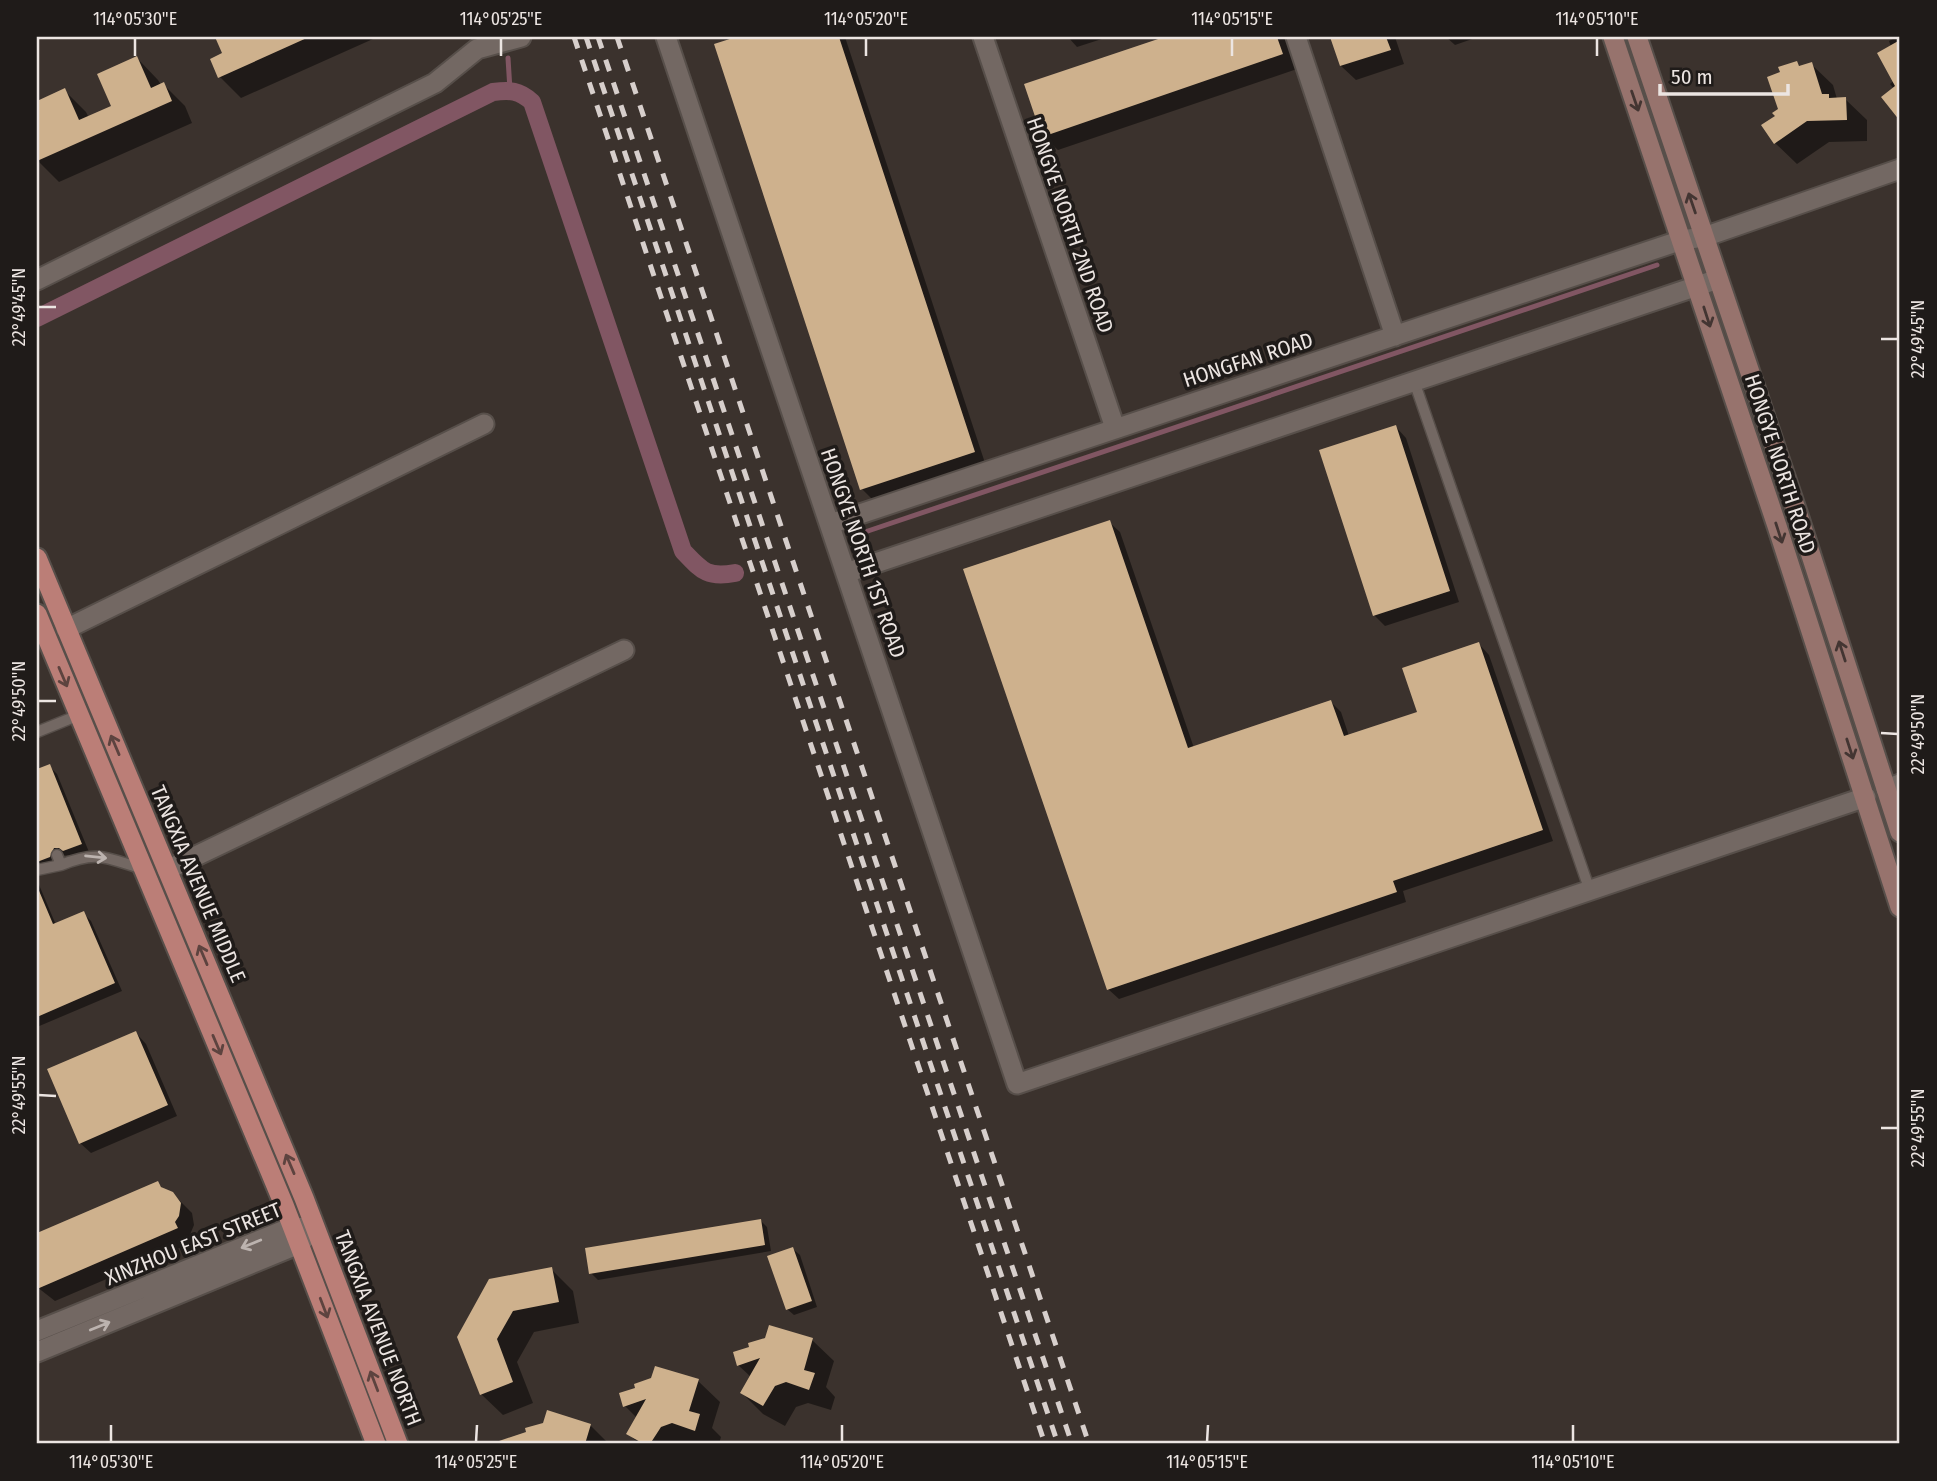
<svg xmlns="http://www.w3.org/2000/svg" width="1937" height="1481" viewBox="0 0 1937 1481" font-family="'Fira Sans Condensed',sans-serif">
<style>
.shadow{fill:#0007}
.lines{fill:none;stroke-linecap:round;stroke-linejoin:round}
.stream{stroke:#815663;stroke-width:5}
.canal{stroke:#815663;stroke-width:18}
.building{fill:#ceb18d}
.service-casing{stroke:#574f4a;stroke-width:13}
.minor-casing{stroke:#574f4a;stroke-width:23}
.tertiary-casing{stroke:#574f4a;stroke-width:23}
.secondary-casing{stroke:#574f4a;stroke-width:23}
.primary-casing{stroke:#574f4a;stroke-width:23}
.service{stroke:#736863;stroke-width:10}
.minor{stroke:#736863;stroke-width:19}
.tertiary{stroke:#736863;stroke-width:19}
.secondary{stroke:#97736d;stroke-width:19}
.primary{stroke:#bb7e77;stroke-width:19}
.rail{stroke:#d7cfcc;stroke-width:5;stroke-dasharray:12 12;stroke-linecap:butt}
.oneway{stroke:#433532}
.oneway2{stroke:#5d433f}
.oneway3{stroke:#bcb3af}
.ticks{fill:none;stroke:#ece5e2;stroke-width:2.5}
.labels{text-anchor:middle;stroke-width:7;stroke-linejoin:round;paint-order:stroke}
.street-label{font-size:21px;fill:#ece5e2;stroke:#1f1b19}
.neatline{fill:none;stroke:#ece5e2;stroke-width:2.5}
.ticks-label{font-size:18px;text-anchor:middle;fill:#ece5e2}
</style>
<rect width="100%" height="100%" fill="#3b322d"/>
<path class="shadow" d="M217 37H372L373 39 241 98 220 77 224 54Z
M741 37H845L985 463 872 499 862 489 716 45Z
M1068 37H1108L1077 47Z
M1169 37H1286L1297 69 1058 150 1043 136 1026 86Z
M1332 37H1395L1404 64 1356 80 1341 66Z
M1446 37H1478L1455 45Z
M1897 37H1900V117L1896 113 1894 89 1890 84 1895 80 1891 47 1889 41Z
M137 58 158 80 161 85 163 84 185 106 192 123 59 182 37 160V141L42 139 37 127V103L65 91 86 112 89 118 114 106Z
M1796 63 1801 67 1811 64 1833 85 1837 99H1845L1867 120V141L1829 142 1797 164 1775 143 1783 74Z
M1396 427 1406 438 1459 602 1385 626 1374 615Z
M1109 522 1120 532 1194 748 1331 702 1341 712 1349 736 1419 713 1479 644 1489 655 1553 841 1403 891 1406 902 1119 999 1108 989Z
M49 766 57 774 89 852 73 858 68 855 61 856 58 864 37 873V771Z
M37 880 56 925 83 913 91 921 122 991 37 1027Z
M136 1033 146 1044 177 1116 91 1153 80 1143Z
M157 1183 165 1190 172 1193 192 1213 194 1225 189 1237 191 1243 55 1301 37 1287V1235Z
M760 1220 767 1227 771 1251 598 1280 591 1273Z
M793 1249 800 1255 817 1307 794 1315 787 1309Z
M551 1269 573 1291 579 1323 534 1332 517 1362 533 1403 503 1415 481 1394 459 1337Z
M812 1340 834 1361 826 1387 835 1397 831 1410 808 1403 796 1407 785 1426 763 1414 742 1393 751 1377 738 1365Z
M698 1381 720 1402 712 1428 721 1437 719 1444H639L628 1433 637 1418 625 1406Z
M590 1425 609 1444H514L513 1439Z"/>
<g class="lines">
<path class="stream" d="M508 58 510 90
M862 533 1657 265"/>
<path class="canal" d="M37 318 493 92C510 90 519 90 532 102L683 551C702 571 707 578 735 573"/>
</g>
<path class="building" d="M215 37H309L218 78 210 59 222 53Z
M736 37H839L975 452 860 490 714 44Z
M1164 37H1277L1283 54 1042 137 1024 84Z
M1330 37H1386L1391 50 1340 66Z
M1900 40V121L1881 97 1895 86 1877 53Z
M137 56 151 88 164 82 172 101 37 161V101L65 88 79 120 111 106 97 74Z
M1797 61 1799 66 1812 62 1822 94H1829V98L1846 97 1847 120 1807 121 1774 144 1761 125 1775 116 1772 113 1778 109 1767 77 1780 72 1778 67Z
M1396 425 1450 591 1373 616 1319 450Z
M1110 520 1188 748 1331 700 1344 736 1417 712 1402 668 1479 642 1543 830 1393 881 1397 892 1107 990 963 569Z
M50 764 82 844 63 851 59 848H54L50 857 37 862V769Z
M37 886 53 924 84 911 115 983 37 1017Z
M136 1031 168 1105 79 1144 47 1069Z
M158 1181 161 1187 173 1192 181 1203 179 1216 175 1222 178 1228 37 1289V1233Z
M761 1219 765 1245 589 1274 585 1248Z
M793 1247 812 1301 786 1310 767 1256Z
M552 1267 559 1302 513 1311 497 1339 513 1382 480 1395 457 1337 489 1279Z
M769 1325 813 1338 804 1370 815 1373 809 1390 786 1382 775 1386 763 1406 740 1393 760 1358 737 1366 733 1352 749 1347 748 1343 765 1338Z
M655 1366 699 1379 689 1411 700 1414 695 1431 672 1423 661 1427 650 1444H644L626 1434 646 1399 623 1407 619 1393 635 1388 634 1384 651 1378Z
M547 1410 591 1424 585 1444H499V1441L526 1432 525 1428 543 1423Z"/>
<g class="lines">
<defs>
<path id="service" d="M1414 381 1590 891
M37 732 79 715
M57 855 61 865C98 850 106 858 143 869
M37 870 61 865"/>
<path id="minor" d="M666 37 1017 1084 1866 797
M983 37 1115 428
M1296 37 1395 336
M830 524 1682 240
M846 573 1718 279
M66 629 484 424
M1886 789 1900 784
M167 870 624 650"/>
<path id="tertiary" d="M1682 240 1704 237 1900 169
M37 280 435 83 477 49 521 37
M37 1331 292 1227 308 1228
M37 1352 299 1244 310 1233"/>
<path id="secondary" d="M1613 37 1777 526 1900 907
M1637 37 1799 518 1900 832"/>
<path id="primary" d="M37 558 304 1198 398 1444
M37 614 284 1205 376 1444"/>
</defs>
<use href="#service" class="service-casing"/>
<use href="#minor" class="minor-casing"/>
<use href="#tertiary" class="tertiary-casing"/>
<use href="#secondary" class="secondary-casing"/>
<use href="#primary" class="primary-casing"/>
<use href="#service" class="service"/>
<use href="#minor" class="minor"/>
<use href="#tertiary" class="tertiary"/>
<use href="#secondary" class="secondary"/>
<use href="#primary" class="primary"/>
<path class="rail" d="M574 37 1045 1444
M586 37 1058 1444
M598 37 1072 1444
M617 37 1089 1444"/>
</g>
<defs><path id="oneway-shaft" d="M-6 0H5M1.5-3L5.5 0L1.5 3" fill="none" stroke-width="1.6" stroke-linecap="round" stroke-linejoin="round" transform="scale(1.75)"/></defs>
<g class="oneway">
<use href="#oneway-shaft" transform="translate(1635 101) rotate(71)"/>
<use href="#oneway-shaft" transform="translate(1692 203) rotate(-109)"/>
<use href="#oneway-shaft" transform="translate(1707 317) rotate(72)"/>
<use href="#oneway-shaft" transform="translate(1779 533) rotate(72)"/>
<use href="#oneway-shaft" transform="translate(1842 651) rotate(-108)"/>
<use href="#oneway-shaft" transform="translate(1850 749) rotate(72)"/>
</g>
<g class="oneway2">
<use href="#oneway-shaft" transform="translate(63 677) rotate(67)"/>
<use href="#oneway-shaft" transform="translate(115 745) rotate(-113)"/>
<use href="#oneway-shaft" transform="translate(203 955) rotate(-113)"/>
<use href="#oneway-shaft" transform="translate(217 1045) rotate(67)"/>
<use href="#oneway-shaft" transform="translate(290 1164) rotate(-113)"/>
<use href="#oneway-shaft" transform="translate(324 1308) rotate(69)"/>
<use href="#oneway-shaft" transform="translate(374 1381) rotate(-111)"/>
</g>
<g class="oneway3">
<use href="#oneway-shaft" transform="translate(96 857) rotate(6)"/>
<use href="#oneway-shaft" transform="translate(251 1244) rotate(158)"/>
<use href="#oneway-shaft" transform="translate(100 1326) rotate(-22)"/>
</g>
<path class="ticks" d="M135 56V38M501 56V38M866 56V38M1232 56V38M1597 56V38M38 307H56M1881 339H1898M38 701H56M1881 733 1898 734M38 1095 56 1096M1881 1128H1898M111 1442V1425M476 1442 477 1425M842 1442V1425M1207 1442 1208 1425M1573 1442V1425"/>
<g class="labels">
<g class="street-label">
<text transform="translate(1070 225) rotate(71)" y="7">HONGYE NORTH 2ND ROAD</text>
<text transform="translate(1248 360) rotate(-18)" y="7">HONGFAN ROAD</text>
<text transform="translate(1780 464) rotate(72)" y="7">HONGYE NORTH ROAD</text>
<text transform="translate(863 553) rotate(71)" y="7">HONGYE NORTH 1ST ROAD</text>
<text transform="translate(198 884) rotate(67)" y="7">TANGXIA AVENUE MIDDLE</text>
<text transform="translate(193 1244) rotate(-22)" y="7">XINZHOU EAST STREET</text>
<text transform="translate(378 1328) rotate(69)" y="7">TANGXIA AVENUE NORTH</text>
</g>
</g>
<rect width="1937" height="1481" fill="none" stroke="#1f1b19" stroke-width="77"/>
<path d="M1660 84v10h128v-10" fill="none" stroke="#ece5e2" stroke-width="3.5"/>
<text x="1671" y="84" font-size="21" fill="#ece5e2" stroke="#1f1b19" stroke-width="5" paint-order="stroke">50 m</text>
<rect x="38" y="38" width="1860" height="1404" class="neatline"/>
<g class="ticks-label">
<text x="135" y="25">114°05'30"E</text>
<text x="501" y="25">114°05'25"E</text>
<text x="866" y="25">114°05'20"E</text>
<text x="1232" y="25">114°05'15"E</text>
<text x="1597" y="25">114°05'10"E</text>
<text transform="translate(19 307) rotate(-90)" y="6">22°49'45"N</text>
<text transform="translate(1918 339) rotate(-90)" y="6">22°49'45"N</text>
<text transform="translate(19 701) rotate(-90)" y="6">22°49'50"N</text>
<text transform="translate(1918 734) rotate(-90)" y="6">22°49'50"N</text>
<text transform="translate(19 1095) rotate(-90)" y="6">22°49'55"N</text>
<text transform="translate(1918 1128) rotate(-90)" y="6">22°49'55"N</text>
<text x="111" y="1468">114°05'30"E</text>
<text x="476" y="1468">114°05'25"E</text>
<text x="842" y="1468">114°05'20"E</text>
<text x="1207" y="1468">114°05'15"E</text>
<text x="1573" y="1468">114°05'10"E</text>
</g>
</svg>
